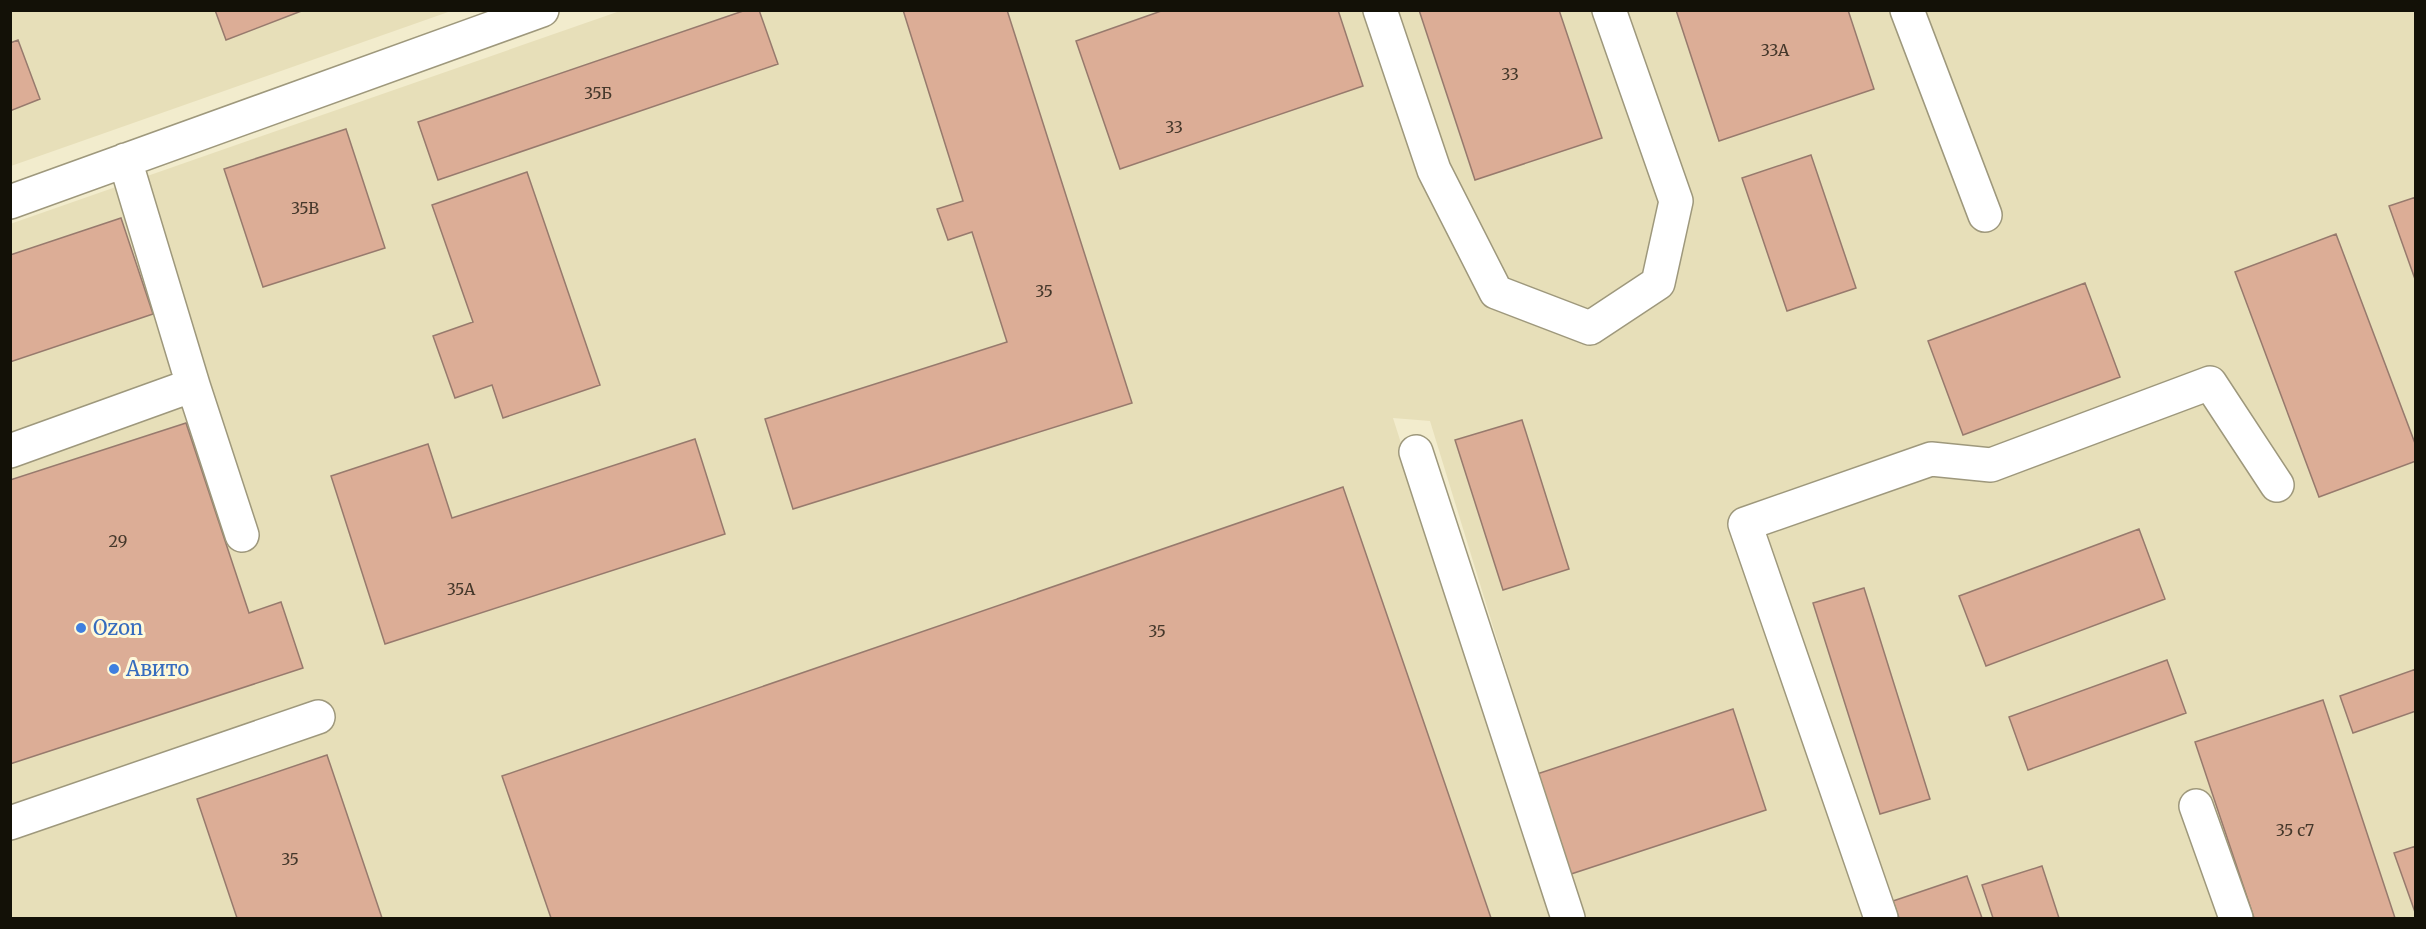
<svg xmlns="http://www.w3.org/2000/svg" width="2426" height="929" viewBox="0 0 2426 929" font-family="Merriweather,serif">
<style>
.built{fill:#e7dfb9}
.building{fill:#dcad96;stroke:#977a6d;stroke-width:1.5}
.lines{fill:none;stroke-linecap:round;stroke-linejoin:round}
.minor-casing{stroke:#9e987c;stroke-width:36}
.minor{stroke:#fff;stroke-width:33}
.shop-dot{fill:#3f7fe0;stroke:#fff9da;stroke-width:2}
.labels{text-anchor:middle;stroke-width:6;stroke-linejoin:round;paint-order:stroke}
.number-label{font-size:16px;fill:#45382b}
.shop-label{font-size:20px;fill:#366cbe;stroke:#fff9da;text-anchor:start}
</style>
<rect width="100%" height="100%" fill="#f2eccd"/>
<path class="built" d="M11 11H451L11 166Z
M620 11H2415V918H1581L1571 893 1522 721 1430 421 1393 418 1552 918H11L10 224Z"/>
<path class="building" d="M215 10H304L226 40Z
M746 10H759L778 64 438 180 418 122Z
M903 10H1007L1132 403 793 509 765 419 1007 342 972 232 948 240 937 209 963 201Z
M1164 10H1338L1363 86 1120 169 1076 41Z
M1419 10H1559L1602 138 1475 180Z
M1676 10H1848L1874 89 1719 141Z
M18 40 40 99 10 111V43Z
M346 129 385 248 263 287 224 169Z
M1811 155 1856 288 1787 311 1742 178Z
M527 172 600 385 503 418 492 385 455 398 433 336 473 322 432 205Z
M2416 197V282L2389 206Z
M121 218 153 314 10 362V255Z
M2336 234 2416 446V461L2319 497 2235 272Z
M2085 283 2120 377 1963 435 1928 341Z
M1522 420 1569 569 1503 590 1455 440Z
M186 423 249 613 281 602 303 668 10 764V480Z
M695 439 725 534 385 644 331 476 428 444 452 518Z
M1343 487 1491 918H551L502 776Z
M2139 529 2165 599 1986 666 1959 596Z
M1864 588 1930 799 1880 814 1813 603Z
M2167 660 2186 713 2028 770 2009 717Z
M2416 669V711L2353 733 2340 696Z
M2323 700 2395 918H2254L2195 742Z
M1733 709 1766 810 1565 876 1531 776Z
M327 755 382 918H237L197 799Z
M2416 846V915L2394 853Z
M2042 866 2059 918H1993L1982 885Z
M1967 876 1982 918H1899L1893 901Z"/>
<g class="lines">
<defs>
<path id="minor" d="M1380 10 1434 170 1496 292 1590 328 1658 283 1676 201 1609 10
M1907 10 1985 215
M10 202 542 10
M193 385 242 535
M10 451 193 385 125 160
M1416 452 1568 918
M2196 806 2236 918
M10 823 318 717
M1881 918 1745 524 1931 459 1991 465 2210 383 2277 485"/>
</defs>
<use href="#minor" class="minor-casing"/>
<use href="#minor" class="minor"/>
</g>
<g class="shop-dot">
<circle cx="81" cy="628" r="6"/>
<circle cx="114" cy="669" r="6"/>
</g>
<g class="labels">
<g class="number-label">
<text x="1775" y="56">33А</text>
<text x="1510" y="80">33</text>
<text x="598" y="99">35Б</text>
<text x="1174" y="133">33</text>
<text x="305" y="214">35В</text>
<text x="1044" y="297">35</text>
<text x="118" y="547">29</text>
<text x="461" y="595">35А</text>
<text x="1157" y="637">35</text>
<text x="2295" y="836">35 c7</text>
<text x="290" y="865">35</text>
</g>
<g class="shop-label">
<text x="93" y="635">Ozon</text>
<text x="126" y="676">Авито</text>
</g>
</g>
<rect width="2426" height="929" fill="none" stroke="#131107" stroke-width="24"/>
</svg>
